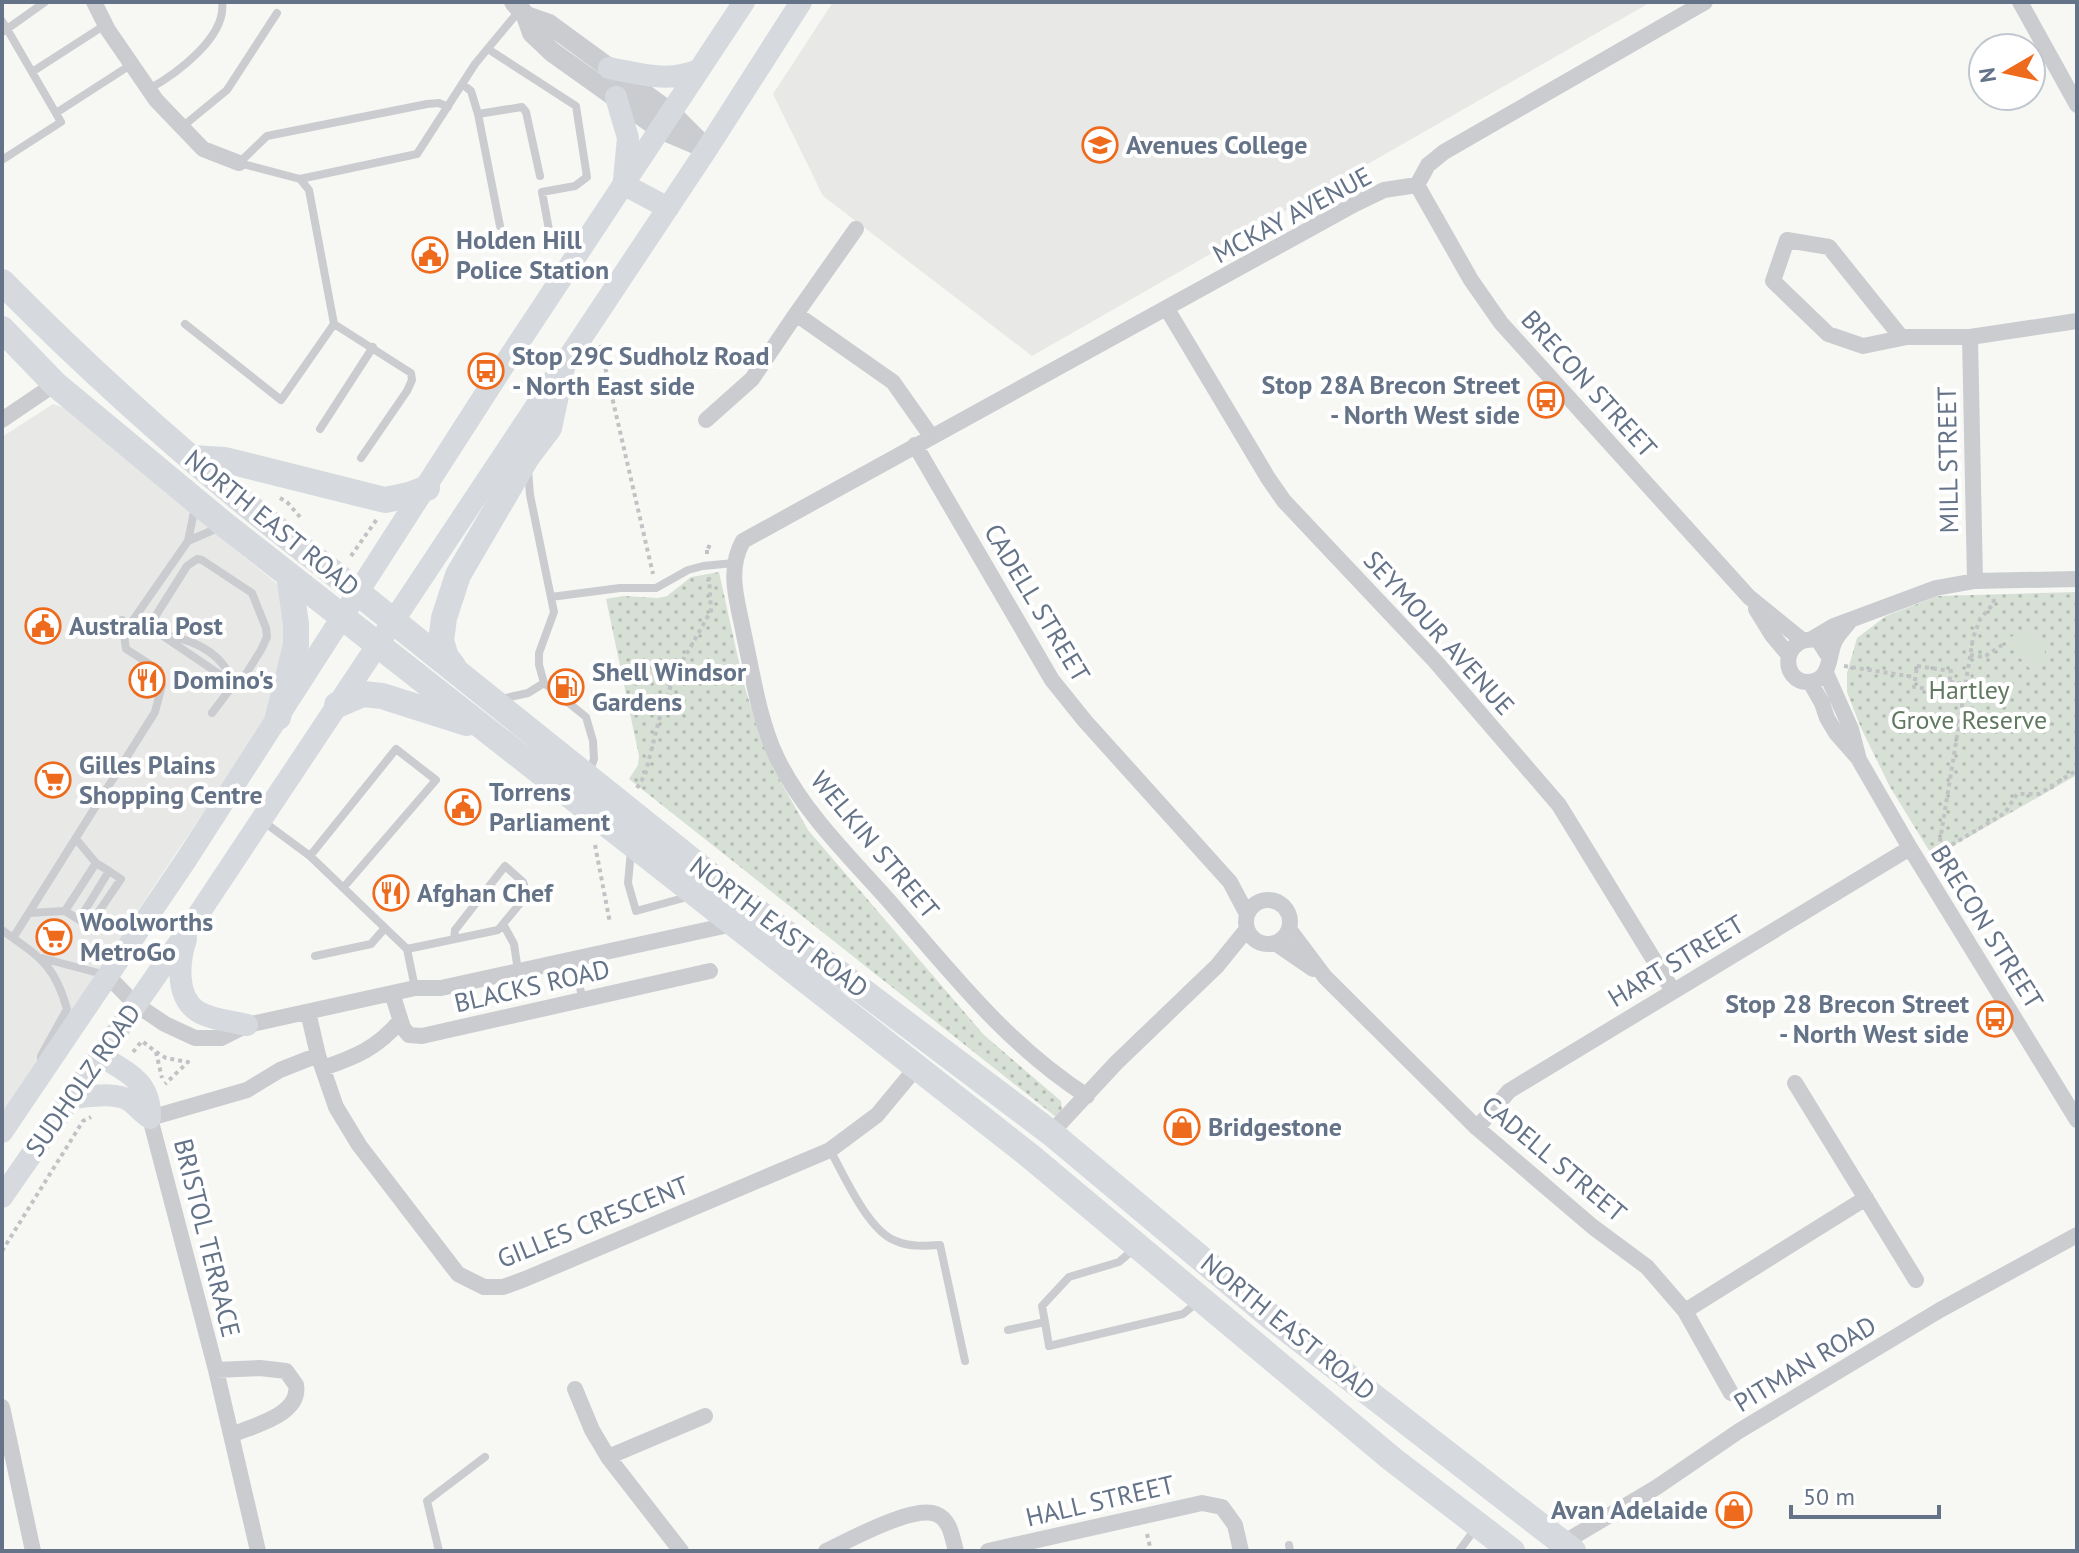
<svg xmlns="http://www.w3.org/2000/svg" width="2079" height="1553" viewBox="0 0 2079 1553" font-family="'PT Sans',sans-serif">
<style>
.built{fill:#e8e8e7}
.grass{fill:url(#grass-dots)}
.garden{fill:#d7e0d5}
.lines{fill:none;stroke-linecap:round;stroke-linejoin:round}
.path{stroke:#c0c2c5;stroke-width:4;stroke-dasharray:4 4;stroke-linecap:butt}
.service{stroke:#caccd0;stroke-width:8}
.minor{stroke:#caccd0;stroke-width:16}
.tertiary{stroke:#caccd0;stroke-width:20}
.secondary{stroke:#d6dadf;stroke-width:22}
.trunk{stroke:#d6dadf;stroke-width:26}
.labels{text-anchor:middle;stroke-width:8;stroke-linejoin:round;paint-order:stroke}
.poi-label{font-size:26px;font-weight:bold;fill:#647387;stroke:#fff;text-anchor:start}
.street-label{font-size:26px;fill:#647387;stroke:#fff}
.park-label{font-size:26px;fill:#617960;stroke:#fff}
</style>
<defs>
<pattern id="grass-dots" width="8" height="8" patternUnits="userSpaceOnUse" patternTransform="scale(2)"><rect width="8" height="8" fill="#d7e0d5"/><path d="M2 2h.1M6 6h.1" fill="none" stroke="#b2bab2" stroke-width="1.8" stroke-linecap="round"/></pattern>
</defs>
<rect width="100%" height="100%" fill="#f7f8f4"/>
<path class="built" d="M833 2H1651L1032 356 823 196 773 94Z
M53 404 64 408 276 583 286 601 293 638 263 723 2 1114V437Z"/>
<path class="grass" d="M719 572 743 681 761 740 773 768 808 830 984 1035 1061 1101 1062 1110 1056 1117 629 779 638 765 639 756 606 599 623 596 659 598 667 596 691 577Z
M2077 592V775L1933 857 1890 787 1861 728 1847 692V673L1857 638 1886 616 1938 596Z"/>
<path class="garden" d="M2021 631C2038 631 2046 642 2045 659L2034 673 2004 641Z"/>
<g class="lines">
<path class="path" d="M600 345 653 574
M280 498 287 502 300 517
M707 554V546L714 549
M351 556 377 519
M1970 655 1984 657 2005 643
M1844 666 1914 677
M1917 666 1951 671 1948 692 1914 687Z
M1950 682 1966 684
M637 788 645 775 659 720 674 676 711 611 709 577
M595 845 610 923
M1938 853 2005 813 2017 794H2039L2077 770
M1934 855 1938 853 1973 638 1980 619 1994 603 1993 595
M133 1052 142 1041 156 1052 162 1078
M156 1052 166 1058 188 1062 165 1084
M2 1251 83 1121 91 1117
M1147 1534 1151 1551"/>
<path class="service" d="M2 21 7 29 45 2
M2 32 7 29 61 122 2 160
M488 49 576 106 587 177 575 186 542 192 550 235
M32 72 105 25
M462 84 471 91 478 114 500 226
M149 89C176 74 227 37 222 2
M56 113 132 64
M478 114 522 107 526 112 540 176
M182 127 227 90 277 13
M239 163 300 179 417 154 475 64 519 11
M239 163 267 136 427 104 439 103 448 107
M300 179 309 190 334 324 411 373 412 380 407 391 361 458
M185 324 281 400 334 324
M320 429 373 347
M528 470 530 495 554 612 539 653V665L544 683 586 717 593 741 594 759 589 773
M188 541 220 527
M551 597 620 588H656L688 570 703 566 734 563
M124 633 188 541 195 507
M168 636C197 641 223 654 233 683
M501 699 528 693 544 683
M212 713 234 684 246 674 261 650 267 637 266 628 252 593 202 560 197 559 187 566 153 620 157 632 234 684
M264 822 310 856 407 949 415 988
M631 851 628 883 636 911 691 896
M310 856 396 749 436 780 343 888
M65 911 96 863 76 839
M29 913 65 911 89 926 121 879 109 871
M79 920 109 871 96 863
M503 924 514 944 518 971
M2 930C39 957 54 963 67 1009L41 1056V1062
M13 938 155 712 162 685 159 670 126 649 122 620
M407 949 498 930 523 900 526 891 523 882 505 866 455 930 454 939
M315 956 371 944 385 928
M42 958 106 975
M572 959 583 999
M830 1150C844 1175 868 1231 896 1241 910 1247 925 1246 940 1245L965 1361
M1045 1322 1042 1306 1069 1277 1119 1262 1134 1249
M1008 1330 1045 1322 1049 1346 1183 1314 1199 1301
M1289 1545 1290 1551
M439 1551 427 1501 485 1457
M1459 1551 1475 1529"/>
<path class="minor" d="M94 2 108 30 156 100 203 149 239 163
M2020 2 2077 105
M1417 185 1471 280 1501 323 1749 597 1802 640
M1417 185 1428 165 1444 152 1705 2
M1167 309 1268 478 1284 501 1435 661 1559 805 1673 991
M796 314 856 229
M1970 337 1975 581
M1902 338 1829 247 1787 240 1773 281 1828 334 1863 346 1902 338 1906 337H1970L2077 321
M2 420 55 384
M706 420 752 379 796 314 893 382 931 436
M915 445 1052 680 1085 721 1230 882 1247 914
M1756 609 1772 635 1788 654
M1812 639 1834 626 1936 588 1975 581 2077 579
M1829 657 1818 640C1780 635 1780 683 1809 682 1831 680 1828 657 1834 643 1837 635 1844 629 1849 622
M1826 673 1851 729 1858 756
M1810 682 1822 703 1827 718 1836 733 1858 758 1910 848 2077 1120
M1246 922a22 22 0 1 1 44 0a22 22 0 1 1-44 0Z
M1289 929 1325 977 1477 1128 1593 1227 1647 1267 1685 1311 1731 1393
M1275 943 1313 969
M107 975 135 1004 165 1024 195 1038H221L247 1025 415 988H441L733 924
M392 993 403 1028 409 1035 422 1036 710 971
M308 1012 318 1055 336 1107 359 1145 458 1274 484 1287H503L525 1279 830 1150 877 1115 916 1068
M323 1068C356 1057 377 1048 400 1021
M1795 1083 1916 1280
M1087 1096C1007 1045 950 971 889 901 849 856 804 813 777 758 759 720 753 676 744 635 738 603 726 571 743 541L1355 204 1384 190 1417 185
M1477 1128 1509 1091 1910 848
M1051 1133 1116 1063 1217 966 1247 929
M1685 1311 1866 1198
M216 1370 260 1368 286 1371 296 1385C301 1415 254 1425 232 1435
M575 1389 592 1430 608 1457 681 1551
M2 1407 33 1551
M608 1457 705 1416
M1563 1543 1657 1487 1739 1431 1940 1310 2077 1235
M258 1551 216 1370 150 1118 247 1090 280 1070 318 1055
M826 1551C850 1540 912 1505 936 1514 951 1520 952 1538 956 1551
M988 1551 1202 1503 1222 1507 1235 1525 1241 1551"/>
<path class="tertiary" d="M514 2 526 16 532 33 552 52 660 129 707 149
M526 16 549 24 671 113 699 141"/>
<path class="secondary" d="M609 68C641 74 668 83 699 70
M616 97 628 138 624 179
M623 184 668 208
M186 939C179 961 175 996 197 1011 211 1020 232 1021 247 1025
M71 1098C88 1097 114 1091 130 1101 137 1106 142 1113 150 1118 151 1081 128 1073 99 1055
M2 1132 186 860 502 368 744 2
M2 1197 190 927 707 149 801 2"/>
<path class="trunk" d="M2 282C105 386 215 483 331 571L721 884 1051 1133 1271 1317 1573 1551
M2 329 55 384 225 525 1030 1156 1392 1459 1512 1551
M192 458 225 460 385 500 409 495 427 488
M453 666 446 657 441 641 444 618 458 575 527 457 549 428 563 363
M337 705 363 694 382 696 467 723
M278 717 296 645V624L289 575"/>
</g>
<defs>
<symbol id="school-ring" viewBox="-11 -11 22 22"><circle r="9.5" fill="#fff" stroke="#ee6a1d" stroke-width="1.5"/><path d="M0-5L7-2L0 1L-7-2ZM-4 1L0 2.5L4 1V4Q0 6-4 4Z" fill="#ee6a1d"/></symbol>
<symbol id="civic-ring" viewBox="-11 -11 22 22"><circle r="9.5" fill="#fff" stroke="#ee6a1d" stroke-width="1.5"/><path d="M-.6-6.5H3V-4.5H.6V-3L4-1V1h2V6H-6V1h2V-1L-.6-3ZM-1.2 2.5V6h2.4V2.5Z" fill="#ee6a1d"/></symbol>
<symbol id="bus-ring" viewBox="-11 -11 22 22"><circle r="9.5" fill="#fff" stroke="#ee6a1d" stroke-width="1.5"/><path d="M-5-6H5V4H4V6H2V4H-2V6H-4V4H-5ZM-3.5-4V0h7V-4ZM-3.5 1.2v1.5H-2V1.2ZM2 1.2v1.5H3.5V1.2Z" fill="#ee6a1d"/></symbol>
<symbol id="restaurant-ring" viewBox="-11 -11 22 22"><circle r="9.5" fill="#fff" stroke="#ee6a1d" stroke-width="1.5"/><path d="M-5-6h1v4h1v-4h1v4h1v-4h1v5L-1.5 .5V6h-2V.5L-5-1ZM5-6V6H3V1.5H1.5Q1.5-4 5-6Z" fill="#ee6a1d"/></symbol>
<symbol id="fuel-ring" viewBox="-11 -11 22 22"><circle r="9.5" fill="#fff" stroke="#ee6a1d" stroke-width="1.5"/><path d="M-5.5-6h7V0h2V4h1.3V-2.5L3-4.5l.8-.8L6-3V5H2.5V1h-1V6h-7ZM-4.2-4.7v3.2H.2V-4.7Z" fill="#ee6a1d"/></symbol>
<symbol id="supermarket-ring" viewBox="-11 -11 22 22"><circle r="9.5" fill="#fff" stroke="#ee6a1d" stroke-width="1.5"/><path d="M-6-5.5h2.5l.6 2H6L4.5 2H-2.5L-4.4-4H-6ZM-1.5 3.2a1.3 1.3 0 1 0 .1 0ZM3 3.2a1.3 1.3 0 1 0 .1 0Z" fill="#ee6a1d"/></symbol>
<symbol id="shop-ring" viewBox="-11 -11 22 22"><circle r="9.5" fill="#fff" stroke="#ee6a1d" stroke-width="1.5"/><path d="M-5-2.5h2.3a2.7 3.5 0 0 1 5.4 0H5L5.5 6h-11ZM-1.5-2.5h3a1.5 2.3 0 0 0-3 0Z" fill="#ee6a1d"/></symbol>
</defs>
<g fill-rule="evenodd">
<use href="#school-ring" x="1080" y="125" width="40" height="40"/>
<use href="#civic-ring" x="410" y="235" width="40" height="40"/>
<use href="#bus-ring" x="466" y="351" width="40" height="40"/>
<use href="#bus-ring" x="1526" y="380" width="40" height="40"/>
<use href="#civic-ring" x="23" y="606" width="40" height="40"/>
<use href="#restaurant-ring" x="127" y="660" width="40" height="40"/>
<use href="#fuel-ring" x="546" y="667" width="40" height="40"/>
<use href="#supermarket-ring" x="33" y="760" width="40" height="40"/>
<use href="#civic-ring" x="443" y="787" width="40" height="40"/>
<use href="#restaurant-ring" x="371" y="873" width="40" height="40"/>
<use href="#supermarket-ring" x="34" y="917" width="40" height="40"/>
<use href="#bus-ring" x="1975" y="999" width="40" height="40"/>
<use href="#shop-ring" x="1162" y="1107" width="40" height="40"/>
<use href="#shop-ring" x="1714" y="1490" width="40" height="40"/>
</g>
<g class="labels">
<g class="poi-label">
<text x="1126" y="154">Avenues College</text>
<text x="456" y="249">Holden Hill<tspan x="456" dy="30">Police Station</tspan></text>
<text x="512" y="365">Stop 29C Sudholz Road<tspan x="512" dy="30">- North East side</tspan></text>
<text x="1520" y="394" text-anchor="end">Stop 28A Brecon Street<tspan x="1520" dy="30">- North West side</tspan></text>
<text x="69" y="635">Australia Post</text>
<text x="592" y="681">Shell Windsor<tspan x="592" dy="30">Gardens</tspan></text>
<text x="173" y="689">Domino's</text>
<text x="79" y="774">Gilles Plains<tspan x="79" dy="30">Shopping Centre</tspan></text>
<text x="489" y="801">Torrens<tspan x="489" dy="30">Parliament</tspan></text>
<text x="417" y="902">Afghan Chef</text>
<text x="80" y="931">Woolworths<tspan x="80" dy="30">MetroGo</tspan></text>
<text x="1969" y="1013" text-anchor="end">Stop 28 Brecon Street<tspan x="1969" dy="30">- North West side</tspan></text>
<text x="1208" y="1136">Bridgestone</text>
<text x="1708" y="1519" text-anchor="end">Avan Adelaide</text>
</g>
<g class="street-label">
<text transform="translate(1292 215) rotate(-28)" y="9">MCKAY AVENUE</text>
<text transform="translate(1589 384) rotate(48)" y="9">BRECON STREET</text>
<text transform="translate(1948 460) rotate(-91)" y="9">MILL STREET</text>
<text transform="translate(272 523) rotate(39)" y="9">NORTH EAST ROAD</text>
<text transform="translate(1037 603) rotate(59)" y="9">CADELL STREET</text>
<text transform="translate(1439 633) rotate(48)" y="9">SEYMOUR AVENUE</text>
<text transform="translate(875 845) rotate(50)" y="9">WELKIN STREET</text>
<text transform="translate(779 927) rotate(37)" y="9">NORTH EAST ROAD</text>
<text transform="translate(1987 927) rotate(58)" y="9">BRECON STREET</text>
<text transform="translate(1676 961) rotate(-31)" y="9">HART STREET</text>
<text transform="translate(532 986) rotate(-13)" y="9">BLACKS ROAD</text>
<text transform="translate(83 1080) rotate(-55)" y="9">SUDHOLZ ROAD</text>
<text transform="translate(1554 1159) rotate(40)" y="9">CADELL STREET</text>
<text transform="translate(593 1222) rotate(-22)" y="9">GILLES CRESCENT</text>
<text transform="translate(207 1238) rotate(76)" y="9">BRISTOL TERRACE</text>
<text transform="translate(1288 1327) rotate(39)" y="9">NORTH EAST ROAD</text>
<text transform="translate(1805 1364) rotate(-31)" y="9">PITMAN ROAD</text>
<text transform="translate(1100 1501) rotate(-13)" y="9">HALL STREET</text>
</g>
<g class="park-label">
<text x="1969" y="699">Hartley<tspan x="1969" dy="30">Grove Reserve</tspan></text>
</g>
</g>
<rect width="2079" height="1553" fill="none" stroke="#647387" stroke-width="8"/>
<g transform="translate(2007 72) rotate(261)"><circle r="38" fill="#ffffff" stroke="#c1c7cf" stroke-width="2"/>
<path d="M0-6L14 30L0 20L-14 30Z" fill="#ee6a1d"/>
<text y="-12" font-size="22" font-weight="bold" text-anchor="middle" fill="#647387">N</text>
</g>
<path d="M1791 1505v12h148v-12" fill="none" stroke="#647387" stroke-width="4"/>
<text x="1803" y="1505" font-size="24" fill="#647387" stroke="#ffffff" stroke-width="6" paint-order="stroke">50 m</text>
</svg>
